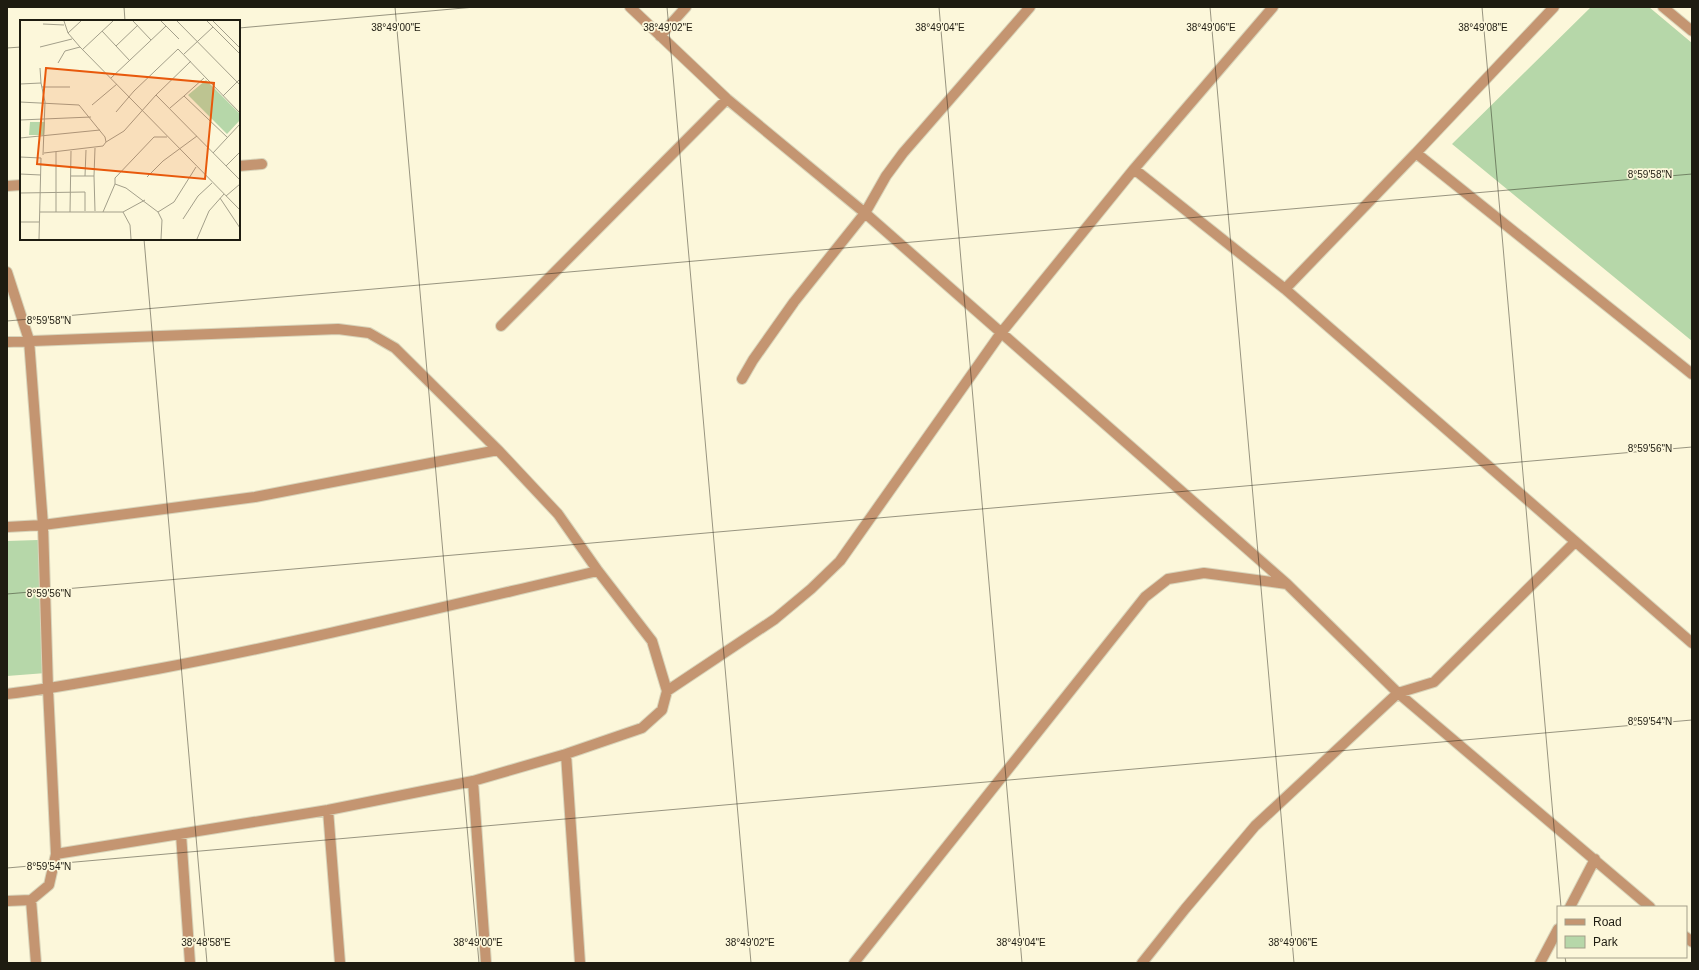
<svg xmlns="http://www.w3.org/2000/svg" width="1699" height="970" viewBox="0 0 1699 970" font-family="Arial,sans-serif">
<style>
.green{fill:#b6d7a9}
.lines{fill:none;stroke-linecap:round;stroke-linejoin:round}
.minor-casing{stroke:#d8d4ba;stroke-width:12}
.minor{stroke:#c49571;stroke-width:10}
.ticks{fill:none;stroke:#1e1c11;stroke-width:1;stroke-opacity:0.45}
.inset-road{fill:none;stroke:#a39f8a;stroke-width:1}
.view{fill:#e8590c;fill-opacity:0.15;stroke:#e8590c;stroke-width:2}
.inset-edge{fill:none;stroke:#1e1c11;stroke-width:2}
.ticks-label{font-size:10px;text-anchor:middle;fill:#1e1c11;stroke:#fcf7da;stroke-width:3.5;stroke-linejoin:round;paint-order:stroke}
</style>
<rect width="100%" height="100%" fill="#fcf7da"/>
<path class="green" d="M1591 7H1649L1692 43V341L1452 144Z
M38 540 46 673 7 676V541Z"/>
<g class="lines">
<defs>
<path id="minor" d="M630 7 727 99 865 213 1287 584 1398 693 1650 907
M1554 7 1416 153 1692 374
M1663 7 1692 31
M660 36 686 7
M239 166 262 164
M1134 169 1273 7
M7 186 21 185
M7 272 29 340 43 525 48 689 56 854 49 885 31 900
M1285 289 1416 153
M501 326 727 99
M7 342 338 329 369 333 395 348 498 450 558 514 598 571 652 641 667 691 662 710 642 728 566 754 473 781 328 810 56 854
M742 379 753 360 794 302 865 213 886 176 903 153 1030 7
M7 527 43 525 255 497 498 450
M667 691 775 619 811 589 840 561 1001 333 1134 169 1285 289 1692 643
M7 694C57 688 107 678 157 669 305 641 451 605 598 571
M566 754 580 963
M473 781 486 963
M328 810 340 963
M181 834 190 963
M7 901 31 900 36 963
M1570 907 1595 859
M1686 937 1692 942
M854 963 1145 597 1168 579 1204 573 1287 584
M1142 963 1185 909 1255 826 1398 693 1434 682 1575 542
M1540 963 1558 929"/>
</defs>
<use href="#minor" class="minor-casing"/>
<use href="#minor" class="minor"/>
</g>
<path class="ticks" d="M124 7 125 21M395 7 479 963M667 7 751 963M939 7 1022 963M1210 7 1294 963M1482 7 1561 907M239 28 475 7M7 48 21 47M144 239 207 963M7 321 1692 174M7 594 1692 447M7 868 1692 720M1565 957 1566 963"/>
<g transform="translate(20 20)">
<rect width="220" height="220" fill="#fcf7da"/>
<path d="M186 60 220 94V100L207 114 168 75ZM10 102H25L24 115H9Z" fill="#b6d7a9"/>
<path class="inset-road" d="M44 1 48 13 60 27 220 190M113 1 131 20M141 1 159 19M157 1 220 65M187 1 220 34M193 1 220 28M23 4 44 5M82 11 110 41M48 13 61 1M96 26 118 5M20 27 52 19M62 30 93 1M164 34 193 7M38 43 45 31 60 27M20 48 21 63M91 58 146 6M184 58 164 76 208 118M0 64 21 63 25 82 23 135M22 67H50M136 75 171 41M203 76 220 59M0 82 59 85 85 117 86 122 83 126 24 133M72 85 97 64M150 88 164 76M96 92 114 71 158 29 220 93M0 100 71 97M0 118 80 110M86 122 104 111 136 75 220 160M193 133 220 104M0 137 21 138 19 219M206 146 220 132M0 154 21 155M51 156H65L66 130M65 156H74L75 191M74 156 75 128M127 157 143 141 177 116M95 164V158L134 117H147M0 173 65 172V191M206 176 220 164M200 178 220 208M20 192H83L95 164 106 168 138 192 142 200 141 219M36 192V132M50 192 51 131M83 192H103L125 180M103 192 110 205 111 219M138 192 154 182 176 147M163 199 178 176 192 163M0 202H19M177 219 189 191 204 174"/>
<path class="view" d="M26 48 194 63 185 159 17 144Z"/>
<rect width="220" height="220" class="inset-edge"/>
</g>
<g class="ticks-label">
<text x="396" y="31">38°49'00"E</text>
<text x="668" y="31">38°49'02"E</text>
<text x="940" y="31">38°49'04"E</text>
<text x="1211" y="31">38°49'06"E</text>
<text x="1483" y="31">38°49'08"E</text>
<text x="1650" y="178">8°59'58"N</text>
<text x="49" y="324">8°59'58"N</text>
<text x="1650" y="452">8°59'56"N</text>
<text x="49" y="597">8°59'56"N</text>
<text x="1650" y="725">8°59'54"N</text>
<text x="49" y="870">8°59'54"N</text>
<text x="206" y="946">38°48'58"E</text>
<text x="478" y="946">38°49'00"E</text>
<text x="750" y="946">38°49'02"E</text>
<text x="1021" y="946">38°49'04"E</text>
<text x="1293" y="946">38°49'06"E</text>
</g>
<rect width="1699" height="970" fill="none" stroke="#1e1c11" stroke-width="16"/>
<rect x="1557" y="906" width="130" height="52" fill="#fcf7da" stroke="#a39f8a"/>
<rect x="1565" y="919" width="20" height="6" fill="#c49571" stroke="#a39f8a"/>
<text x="1593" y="926" font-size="12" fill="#1e1c11">Road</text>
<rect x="1565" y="936" width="20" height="12" fill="#b6d7a9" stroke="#a39f8a"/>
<text x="1593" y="946" font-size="12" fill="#1e1c11">Park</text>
</svg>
